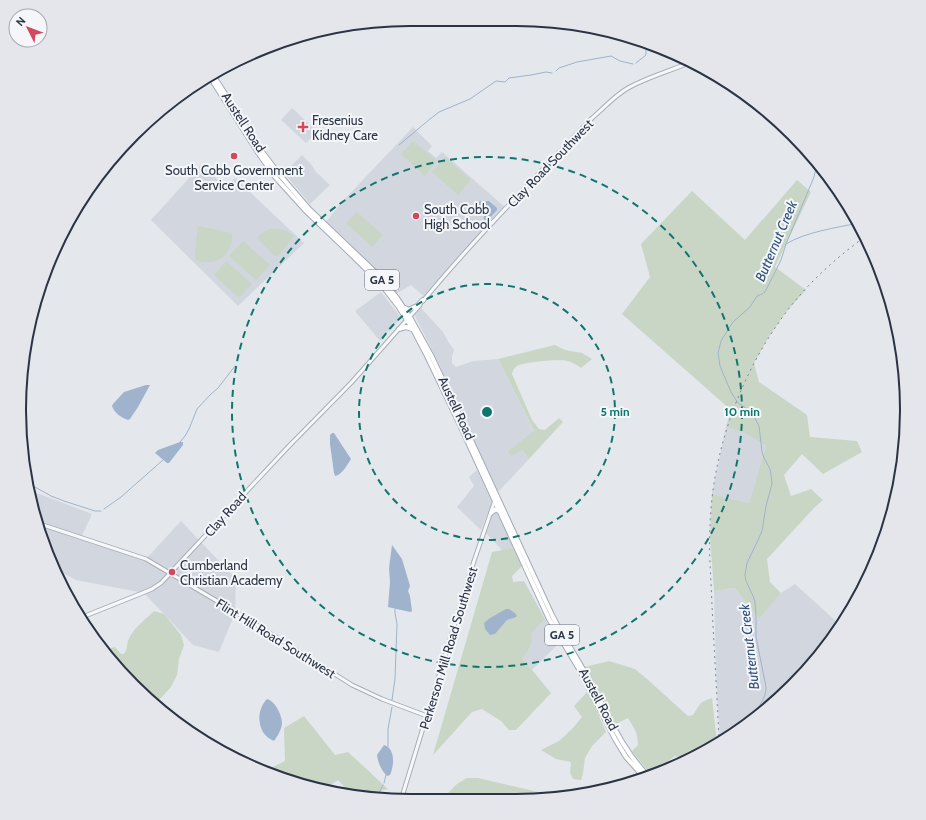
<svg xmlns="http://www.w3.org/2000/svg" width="926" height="820" viewBox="0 0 926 820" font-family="Cabin,sans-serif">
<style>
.built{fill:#d2d6de}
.green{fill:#c9d6c5}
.water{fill:#9fb4cc}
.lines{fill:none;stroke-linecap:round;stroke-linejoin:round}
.stream{stroke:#9fb4cc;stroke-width:1}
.minor-casing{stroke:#a9aeb7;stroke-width:5}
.major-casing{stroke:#a3abb8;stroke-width:6}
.minor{stroke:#f7f8fa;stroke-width:3}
.major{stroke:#fff;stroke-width:4}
.rail{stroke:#7d8696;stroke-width:1;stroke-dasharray:2 4;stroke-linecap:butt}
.ring{fill:none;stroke:#0f766e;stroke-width:2;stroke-dasharray:7 5}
.poi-dot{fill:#d1495b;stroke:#f4f6f9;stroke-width:1.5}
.labels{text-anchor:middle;stroke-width:4;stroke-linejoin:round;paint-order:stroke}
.shield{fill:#f4f6f9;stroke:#676e7b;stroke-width:1}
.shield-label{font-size:12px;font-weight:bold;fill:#2b3445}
.poi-label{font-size:13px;fill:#2b3445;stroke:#f4f6f9;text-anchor:start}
.street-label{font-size:13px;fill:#2b3445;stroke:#f4f6f9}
.water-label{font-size:14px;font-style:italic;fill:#34527a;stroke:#f4f6f9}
.rim{fill:none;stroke:#2b3445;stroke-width:2}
.centre{fill:#0f766e;stroke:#f4f6f9;stroke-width:2}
.ring-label{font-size:12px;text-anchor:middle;font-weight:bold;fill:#0f766e;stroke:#f4f6f9;stroke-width:4;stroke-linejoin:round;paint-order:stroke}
</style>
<rect width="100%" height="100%" fill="#e4e7ec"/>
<path class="built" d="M292 108 318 132V136L314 135 306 143 281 120Z
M413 127 432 146 428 151 436 158 442 152 507 209 485 232 426 298 411 285 396 294 388 290 377 276 349 248 326 222 341 203Z
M302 155 311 164 316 172 330 185 310 204 284 173Z
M201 165 226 187 235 178 304 243 238 306 151 220Z
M381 292 401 318 380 341 355 311Z
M421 308 443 332 449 343 454 350 452 357V363L456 367 473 361 498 359 534 432 508 451 522 450 529 459 499 491H496L440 366 415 316V315Z
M726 427 744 433 766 446 749 503 712 494Z
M477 470 492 502 489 509 481 530 457 507 474 486 469 477Z
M29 490 92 514 81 538 146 559 181 521 236 579 235 613 219 652 193 645 144 593 76 580 57 570 32 511Z
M495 510 499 512 514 548 503 551 485 532 493 513Z
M795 584 838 623 856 602 855 605 810 668 754 720 720 741 716 673 714 591 735 588 759 619 781 593Z
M545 619 559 643 532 670 522 659 529 648 530 635Z"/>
<path class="green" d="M413 141 437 161 425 176 401 154Z
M445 157 471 180 458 195 432 172Z
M797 180 811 192 775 267 806 290 786 312 768 338 754 363 759 382 807 415 810 437 857 441 862 452 823 474 802 454 784 475 791 496 811 489 823 500 814 508 767 559 770 582 781 593 759 619 735 588 714 591 710 537 712 494 749 503 766 446 744 433 726 427 731 410 622 314 650 277 641 244 692 191 745 240Z
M357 212 383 235 372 247 346 223Z
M199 226 232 233C233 256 217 267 195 260L196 242 198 227Z
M270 229C279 228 287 230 294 236L278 256H274L257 238 262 233Z
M243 241 270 265 256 280 229 256Z
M226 261 252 284 239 298 214 275Z
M555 345 565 350 582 353 592 359 581 368C577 365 572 362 567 361 558 359 525 362 517 366 514 368 513 370 512 374L532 420 539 429 545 430 559 418 563 422 529 459 522 450 511 456 508 451 534 431 498 359Z
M514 548 522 566 512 576 513 582 524 581 545 619 531 634C534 644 527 652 522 659L532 670 551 693 516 730H509L501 721 482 709 472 712 433 755 492 552Z
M154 611 164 614 181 635 184 645 179 659 177 675 171 687 161 698 153 702 116 668 106 654 111 648 115 647 121 654H124C127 650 127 646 128 641 132 629 145 620 154 611Z
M609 661 635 669 647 679 688 716 693 715C701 704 697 703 712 698L717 743 689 761 683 763 684 759 675 756 668 761 658 772 651 775 632 751 638 745C638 733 634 728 628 718L616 724 609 713 585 667Z
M588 691 606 732 592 746 585 758 583 773 581 780 573 779 570 773 571 762 556 759 541 750 559 741 573 728 582 717 574 706Z
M304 716 335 755 348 752 388 789 357 796 352 795 338 780 323 790 309 788 265 771 285 761 284 728Z
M467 778H478L560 797 541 800H441L457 784Z"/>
<path class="water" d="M480 201H489L497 208V210L486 222 484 221V215L476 208V204Z
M146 385H150L138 407 130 419 128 420C122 418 114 413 112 406L113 404 124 392Z
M332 433H334L351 459C347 465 342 475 335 476L334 473 330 444V435Z
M180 442H183V445L169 463H167L155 453 158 450Z
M392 545 402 559 410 586 408 591 410 596 412 611 410 612 388 607 390 582 389 568Z
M506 609H509L515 613 517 616 516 617 507 620 495 634 490 635 485 629 484 623 490 618Z
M267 699C275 701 282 715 282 723 282 729 277 737 274 741 257 735 255 711 267 699Z
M384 745C396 749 394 766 390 775L387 776C381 770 378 763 377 755Z"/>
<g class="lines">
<path class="stream" d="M636 63 646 55V42
M556 71 559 68 577 62 611 56 620 61 633 64
M399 145 430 119 439 112 470 99 496 81 505 82 509 78 531 75 546 72 552 73
M786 244C805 232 836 228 858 223
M180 442 185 436 189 429 197 409 210 395 218 388 235 366
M28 483 51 496 64 501 95 511H101
M104 509 121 497 163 460
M392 700 395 679 397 624 395 613V609
M752 721C755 717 756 713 758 709 762 700 766 697 766 687L756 637V618L755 602 753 596 746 581 745 575 747 563 758 540 762 531 766 506 772 484 771 475 770 469 764 458 762 452 759 426 753 415 746 408 738 403 731 392 720 366 718 353 721 341 729 328 733 322 750 307 757 296 762 294 765 292 781 260 786 244 814 177 816 168 815 160
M388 747V729L392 707
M384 783 386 775
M376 799 383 785"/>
<defs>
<path id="minor" d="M423 301C476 237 534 179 591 119 603 109 614 96 628 88 648 77 670 71 691 62
M37 523 146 559 249 620 352 685 382 699 427 716
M80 618 140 594 152 589 161 583 289 446 351 383 420 305
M401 800 474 561 495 500"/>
<path id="major" d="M213 75 263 153 279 174 309 209 376 273 397 298 411 319 432 357 452 399 552 615C564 639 579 661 592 685 610 718 621 748 648 776
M210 77 257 151 276 178 305 210 357 260 381 284 398 306 414 331 426 354 460 425 549 619 579 669 615 739 626 757 644 777
M405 308 408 310 417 306 423 300
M399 329 406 327 412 329
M491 513 496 509 499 511"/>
</defs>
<use href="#minor" class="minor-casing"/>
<use href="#major" class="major-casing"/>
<use href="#minor" class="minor"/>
<use href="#major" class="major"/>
<path class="rail" d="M719 742C717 689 713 635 711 582 710 564 709 545 710 527 712 451 741 372 787 311 809 282 837 257 866 236"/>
</g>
<g class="ring">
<circle cx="487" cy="412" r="128"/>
<circle cx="487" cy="412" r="255"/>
</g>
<g class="poi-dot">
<path d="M301 121h4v4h4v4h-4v4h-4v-4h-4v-4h4z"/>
<circle cx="234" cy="156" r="4"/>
<circle cx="416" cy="216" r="4"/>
<circle cx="172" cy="572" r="4"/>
</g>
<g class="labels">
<g class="shield">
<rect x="365" y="270" width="34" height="20" rx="3"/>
<rect x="545" y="625" width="34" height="20" rx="3"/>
</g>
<g class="shield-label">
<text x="382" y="284">GA 5</text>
<text x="562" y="639">GA 5</text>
</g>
<g class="poi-label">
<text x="312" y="125">Fresenius<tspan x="312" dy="15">Kidney Care</tspan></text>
<text x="234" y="175" text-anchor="middle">South Cobb Government<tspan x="234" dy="15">Service Center</tspan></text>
<text x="424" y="214">South Cobb<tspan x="424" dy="15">High School</tspan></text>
<text x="180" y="570">Cumberland<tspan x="180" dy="15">Christian Academy</tspan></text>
</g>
<g class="street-label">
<text transform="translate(244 122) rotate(57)" y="5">Austell Road</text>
<text transform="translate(550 163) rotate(-46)" y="5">Clay Road Southwest</text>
<text transform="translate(457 408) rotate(65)" y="5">Austell Road</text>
<text transform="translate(225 514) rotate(-48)" y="5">Clay Road</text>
<text transform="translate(276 638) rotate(32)" y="5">Flint Hill Road Southwest</text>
<text transform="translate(448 648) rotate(-73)" y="5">Perkerson Mill Road Southwest</text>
<text transform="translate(599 699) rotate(62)" y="5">Austell Road</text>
</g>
<g class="water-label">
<text transform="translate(776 241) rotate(-67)" y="5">Butternut Creek</text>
<text transform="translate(749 647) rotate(-97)" y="5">Butternut Creek</text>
</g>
</g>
<path d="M0 0H926V820H0ZM410 26H516A384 384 0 0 1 900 410V410A384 384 0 0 1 516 794H410A384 384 0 0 1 26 410V410A384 384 0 0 1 410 26Z" fill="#e4e6eb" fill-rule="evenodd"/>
<path class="rim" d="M410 26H516A384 384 0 0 1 900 410V410A384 384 0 0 1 516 794H410A384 384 0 0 1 26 410V410A384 384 0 0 1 410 26Z"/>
<circle cx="487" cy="412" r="6" class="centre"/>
<g class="ring-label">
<text x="615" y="416">5 min</text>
<text x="742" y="416">10 min</text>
</g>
<g transform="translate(28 28) rotate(312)"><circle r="19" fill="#f4f6f9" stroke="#a4a8b1"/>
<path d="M0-3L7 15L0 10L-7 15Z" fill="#d1495b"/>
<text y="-6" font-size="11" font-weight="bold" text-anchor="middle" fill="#2b3445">N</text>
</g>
</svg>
